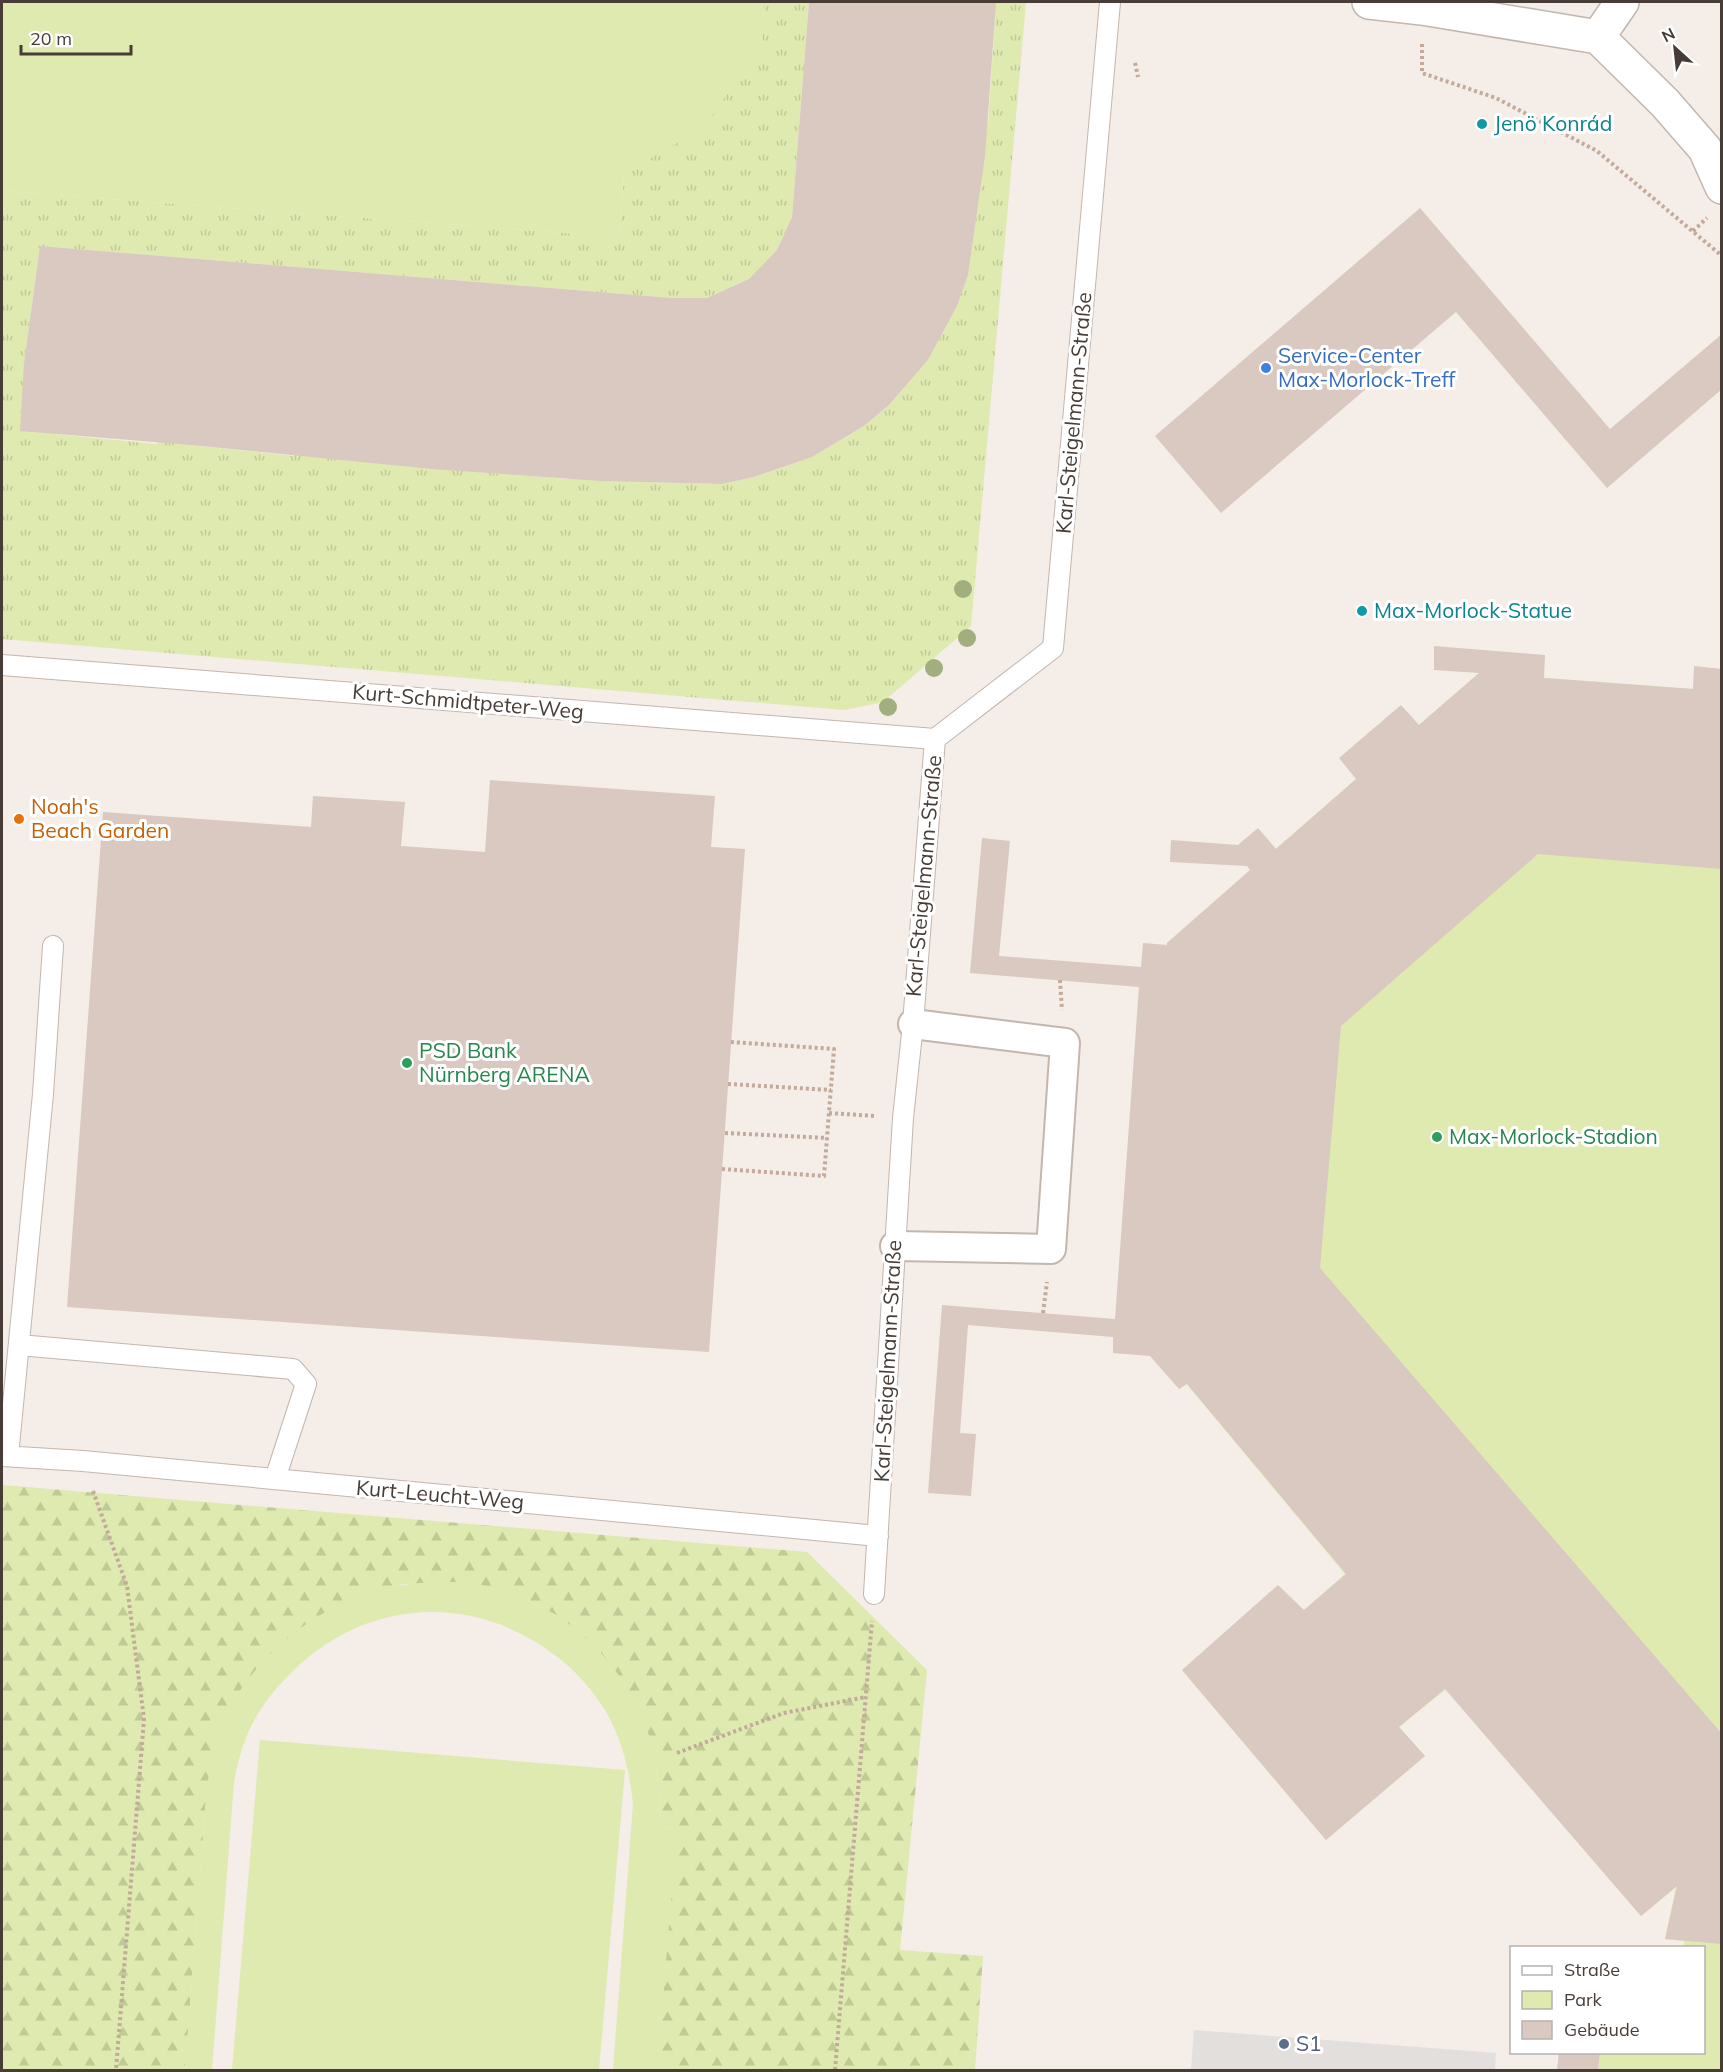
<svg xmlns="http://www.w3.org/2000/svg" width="1723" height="2072" viewBox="0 0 1723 2072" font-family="Mulish,sans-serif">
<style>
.grass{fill:url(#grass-tufts)}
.forest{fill:url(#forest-firs)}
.green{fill:#deeaaf}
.parking{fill:#e3dfdd}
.building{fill:#d9c9c0}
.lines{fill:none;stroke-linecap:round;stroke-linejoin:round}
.service-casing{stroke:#c3b6ad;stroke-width:22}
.pedestrian-casing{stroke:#c3b6ad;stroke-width:32}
.minor-casing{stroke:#c3b6ad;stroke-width:36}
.path{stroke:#c3aa9b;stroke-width:4;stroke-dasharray:3 3;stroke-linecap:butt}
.service{stroke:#fff;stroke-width:20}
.pedestrian{stroke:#fff;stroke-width:28}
.minor{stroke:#fff;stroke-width:33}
.tree{fill:#a1af7e}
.culture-dot{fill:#0f9aa8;stroke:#fff;stroke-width:2}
.shop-dot{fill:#3f7fe0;stroke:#fff;stroke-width:2}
.food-dot{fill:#e8710a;stroke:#fff;stroke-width:2}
.leisure-dot{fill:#2e9e5b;stroke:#fff;stroke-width:2}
.service-dot{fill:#5c6f8a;stroke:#fff;stroke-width:2}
.labels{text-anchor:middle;stroke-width:6;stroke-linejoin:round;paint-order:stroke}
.culture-label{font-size:21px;fill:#0d838f;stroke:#fff;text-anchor:start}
.shop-label{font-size:21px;fill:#366cbe;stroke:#fff;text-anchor:start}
.street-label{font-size:21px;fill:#483d36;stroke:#fff}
.food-label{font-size:21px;fill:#c56008;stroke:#fff;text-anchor:start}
.leisure-label{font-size:21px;fill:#27864d;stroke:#fff;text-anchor:start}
.service-label{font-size:21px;fill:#4e5e75;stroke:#fff;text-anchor:start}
</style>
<defs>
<pattern id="grass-tufts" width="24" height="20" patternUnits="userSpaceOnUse" patternTransform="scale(1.5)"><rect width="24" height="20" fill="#deeaaf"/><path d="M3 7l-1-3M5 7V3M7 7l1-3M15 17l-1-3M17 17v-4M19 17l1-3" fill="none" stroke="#c0ca97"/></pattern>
<pattern id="forest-firs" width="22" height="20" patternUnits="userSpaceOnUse" patternTransform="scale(1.5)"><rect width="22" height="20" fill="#deeaaf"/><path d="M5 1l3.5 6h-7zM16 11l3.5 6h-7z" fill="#c0ca97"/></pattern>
</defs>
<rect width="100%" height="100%" fill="#f4ede8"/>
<path class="grass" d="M764 2H809L792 217 777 250 749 279 707 298H672L40 246 24 363 54 434 157 444 161 375 191 445 294 456 298 388 328 458 430 469 434 400 464 471 568 479 572 411 605 412 602 481 721 484 755 477 812 457 863 427 889 405 928 360 957 306 968 275 985 157 919 118 988 124 995 19 927 13 928 2H1026L971 626 883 702 845 710 2 639V300L3 280H2V191L620 237 624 173 704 127 762 41Z"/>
<path class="forest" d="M2 1485 807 1552 927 1670 900 1950 983 1956 975 2070H657L676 1829 659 1828 661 1808 656 1767 647 1729 562 1618 525 1599 471 1582 404 1584 367 1593 321 1615 207 1786 185 2070H2Z"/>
<path class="green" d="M2 2H764L762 41 704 128 624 173 620 237 2 191Z
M1479 673 1721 691V2070H1598L1600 2053 1704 2052V1948L1684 1947V1941L1665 1939 1676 1887 1641 1916 1446 1689 1399 1727 1425 1756 1326 1840 1182 1670 1304 1610 1345 1574 1140 1328 1167 943Z
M440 1582H471L525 1599 562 1618 597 1648 625 1683 647 1729 656 1767 661 1808 659 1828 677 1829 657 2070H613L633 1804C630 1773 623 1744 609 1717 595 1692 575 1669 552 1653 470 1592 364 1600 292 1672 258 1705 242 1736 234 1782L212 2070H185L207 1786C210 1771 211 1755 215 1741 238 1672 300 1616 368 1593 391 1585 415 1583 440 1582Z
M260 1740 625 1770 599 2070H232Z"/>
<path class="parking" d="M1194 2030 1496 2053 1495 2070H1191Z"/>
<path class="building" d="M809 2H996L985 157 968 275 957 306 928 360 889 405 864 426 812 457 754 477 722 484 601 481 431 469 191 445 20 431 24 363 40 246 672 298H707L749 279 777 250 792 217Z
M1420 208 1610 429 1722 334V389L1607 488 1456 312 1221 513 1155 436Z
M1434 646 1545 655 1544 678 1693 689 1694 666 1722 669V869L1538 854 1341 1026 1320 1268 1722 1734V1944L1665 1939 1677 1886 1641 1916 1445 1689 1399 1727 1425 1756 1326 1840 1182 1670 1278 1585 1304 1610 1346 1574 1187 1384 1179 1389 1150 1356 1113 1353V1337L968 1325 960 1433 976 1434 971 1496 928 1493 942 1305 1115 1319 1139 987 970 973 982 838 1010 841 999 956 1141 967 1143 943 1167 945V943L1250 870 1247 866 1170 862 1171 840 1238 845 1258 828 1276 849 1356 779 1339 758 1401 705 1419 725 1479 673 1434 670Z
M490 780 715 796 711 847 745 849 709 1352 67 1307 103 812 311 827 313 796 405 802 401 846 485 852Z
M1559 2052H1600L1598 2070H1557Z"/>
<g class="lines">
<defs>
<path id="service" d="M2 665 935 739
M19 1345 293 1369 306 1384 275 1479
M2 1456 83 1461 878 1536
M8 1456 43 1094 53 946
M874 1594 903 1118 913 1024 935 739 1053 648 1110 2"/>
<path id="pedestrian" d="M895 1246 1051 1249 1065 1043 913 1024"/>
<path id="minor" d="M1369 2 1422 8 1598 37
M1598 37 1665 103 1705 149 1722 187
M1598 37 1622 2"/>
</defs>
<use href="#service" class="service-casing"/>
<use href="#pedestrian" class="pedestrian-casing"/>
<use href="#minor" class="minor-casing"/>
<path class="path" d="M1422 44V73L1496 98 1597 151 1722 256
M1135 63 1138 77
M1693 231 1707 218
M1060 980 1062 1010
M728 1084 831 1090
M829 1113 875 1116
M725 1133 827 1138
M722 1169 824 1176 834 1049 731 1042
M1043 1313 1047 1282
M93 1491 127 1586 144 1719 116 2070
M677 1753 784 1713 866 1697
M835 2070 872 1621"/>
<use href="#service" class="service"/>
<use href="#pedestrian" class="pedestrian"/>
<use href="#minor" class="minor"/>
</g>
<g class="tree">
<circle cx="963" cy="589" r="9"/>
<circle cx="967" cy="638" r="9"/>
<circle cx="934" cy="668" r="9"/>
<circle cx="888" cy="707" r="9"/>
</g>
<g class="culture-dot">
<circle cx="1482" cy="124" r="6"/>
<circle cx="1362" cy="611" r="6"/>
</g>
<circle class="shop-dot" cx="1266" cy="368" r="6"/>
<circle class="food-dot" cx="19" cy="819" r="6"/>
<g class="leisure-dot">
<circle cx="407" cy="1063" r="6"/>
<circle cx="1437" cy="1137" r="6"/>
</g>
<circle class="service-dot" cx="1284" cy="2044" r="6"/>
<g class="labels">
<g class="culture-label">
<text x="1494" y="131">Jenö Konrád</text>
<text x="1374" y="618">Max-Morlock-Statue</text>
</g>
<g class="shop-label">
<text x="1278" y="363">Service-Center<tspan x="1278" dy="24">Max-Morlock-Treff</tspan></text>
</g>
<g class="street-label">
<text transform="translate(1074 413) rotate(-85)" y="7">Karl-Steigelmann-Straße</text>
<text transform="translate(468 702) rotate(5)" y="7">Kurt-Schmidtpeter-Weg</text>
<text transform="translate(924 876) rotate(-85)" y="7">Karl-Steigelmann-Straße</text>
<text transform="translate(888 1361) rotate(-87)" y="7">Karl-Steigelmann-Straße</text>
<text transform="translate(440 1495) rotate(5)" y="7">Kurt-Leucht-Weg</text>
</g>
<g class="food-label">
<text x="31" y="814">Noah's<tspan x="31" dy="24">Beach Garden</tspan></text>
</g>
<g class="leisure-label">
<text x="419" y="1058">PSD Bank<tspan x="419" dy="24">Nürnberg ARENA</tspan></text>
<text x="1449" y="1144">Max-Morlock-Stadion</text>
</g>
<g class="service-label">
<text x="1296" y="2051">S1</text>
</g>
</g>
<rect width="1723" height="2072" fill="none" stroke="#483d36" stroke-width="6"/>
<rect x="1510" y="1946" width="195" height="108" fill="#ffffff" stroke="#b6b1af" stroke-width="1.5"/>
<rect x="1522" y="1966" width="30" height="9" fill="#ffffff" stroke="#b6b1af" stroke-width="1.5"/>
<text x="1564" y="1976" font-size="18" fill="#483d36">Straße</text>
<rect x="1522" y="1991" width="30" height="18" fill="#deeaaf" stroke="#b6b1af" stroke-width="1.5"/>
<text x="1564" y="2006" font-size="18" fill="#483d36">Park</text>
<rect x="1522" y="2021" width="30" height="18" fill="#d9c9c0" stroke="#b6b1af" stroke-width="1.5"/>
<text x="1564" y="2036" font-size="18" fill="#483d36">Gebäude</text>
<g transform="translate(1675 48) rotate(333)" stroke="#ffffff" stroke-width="4.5" paint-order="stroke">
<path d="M0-4.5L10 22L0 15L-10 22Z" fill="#483d36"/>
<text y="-9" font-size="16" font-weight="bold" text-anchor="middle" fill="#483d36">N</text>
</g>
<path d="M21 45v9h110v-9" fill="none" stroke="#483d36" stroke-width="3"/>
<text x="30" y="45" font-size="18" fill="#483d36" stroke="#ffffff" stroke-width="4.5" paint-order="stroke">20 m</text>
</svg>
